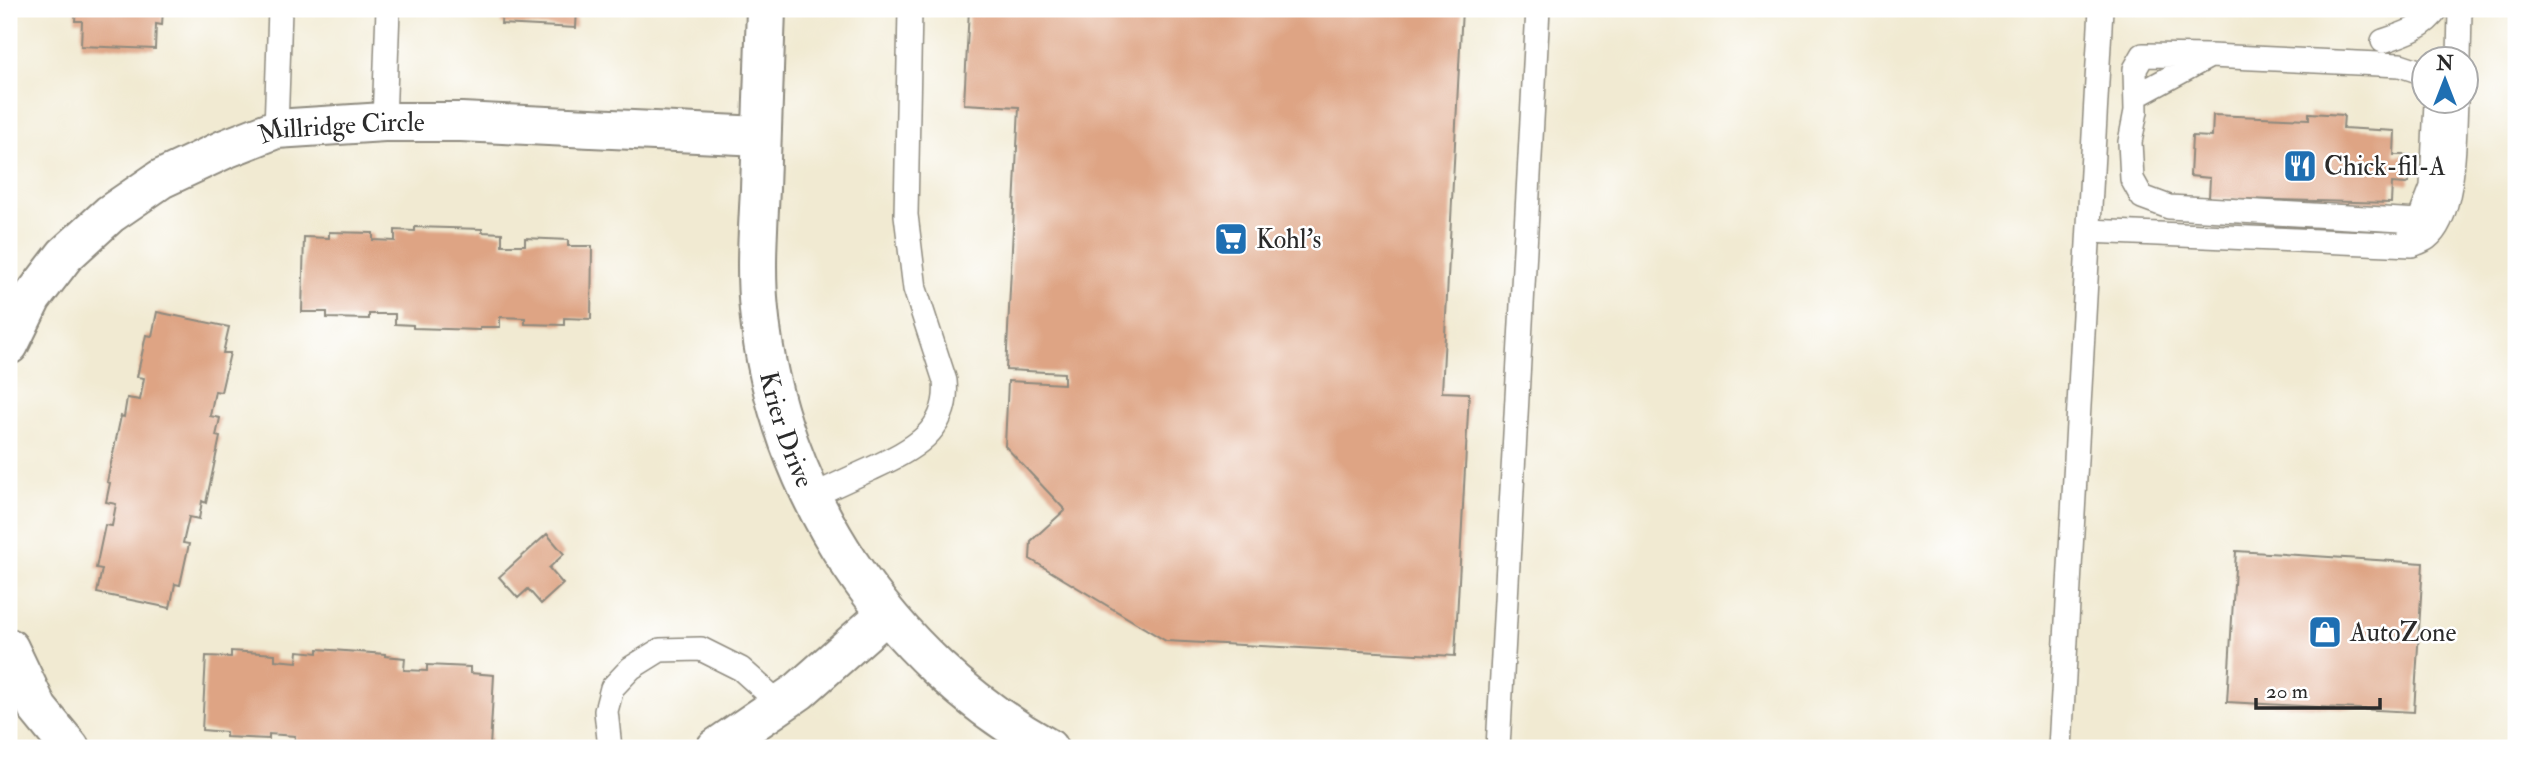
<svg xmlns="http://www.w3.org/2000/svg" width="2525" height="757" viewBox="0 0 2525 757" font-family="'IM FELL Double Pica',serif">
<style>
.building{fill:#dea484}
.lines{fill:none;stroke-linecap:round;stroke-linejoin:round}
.lane-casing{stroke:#8e8a7e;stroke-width:26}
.street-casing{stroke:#8e8a7e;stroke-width:42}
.lane{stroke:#fff;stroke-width:23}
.street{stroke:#fff;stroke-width:38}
.labels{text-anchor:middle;stroke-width:5;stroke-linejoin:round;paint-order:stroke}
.street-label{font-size:26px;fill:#2b2b2b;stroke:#fff}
.poi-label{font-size:26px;fill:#2b2b2b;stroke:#fff;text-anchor:start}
</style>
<rect width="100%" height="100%" fill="#fff"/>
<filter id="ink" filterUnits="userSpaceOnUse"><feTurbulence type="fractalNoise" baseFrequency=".0143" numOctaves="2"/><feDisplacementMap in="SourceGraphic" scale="14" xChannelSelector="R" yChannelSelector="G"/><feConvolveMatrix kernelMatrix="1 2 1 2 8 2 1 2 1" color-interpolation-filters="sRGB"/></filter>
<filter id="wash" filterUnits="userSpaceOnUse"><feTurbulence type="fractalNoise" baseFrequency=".00686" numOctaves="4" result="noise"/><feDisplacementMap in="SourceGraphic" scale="28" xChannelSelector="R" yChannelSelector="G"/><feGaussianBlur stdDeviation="1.57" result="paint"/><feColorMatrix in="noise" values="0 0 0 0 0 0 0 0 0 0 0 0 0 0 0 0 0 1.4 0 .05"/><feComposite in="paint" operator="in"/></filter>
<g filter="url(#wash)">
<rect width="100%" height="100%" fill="#f1ead2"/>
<g id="blocks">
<path class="building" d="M76 9H163L162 25 156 24 155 49 81 46 82 21H75Z
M502 9H577L576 28 501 24Z
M969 9H1462L1442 392 1469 393 1455 656 1166 641 1030 559 1031 541 1065 510 1005 446 1008 381 1064 384V373L1006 370 1019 107 964 104Z
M2309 113 2344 115 2343 128 2395 131 2394 155H2410L2409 182 2406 184 2392 183 2391 203 2209 198 2210 178 2190 176 2192 136 2212 137 2213 115 2309 119Z
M415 227 482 229V232L502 233V245H525V238L568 240V246H592L591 319 564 318V325L525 324V318L500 317V327H480V330L413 328V325L395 324V314H369V319L327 318V312H302L304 237 329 238V232L373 233V240L395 241V230L415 231Z
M157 312 229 327 223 353H230L221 392 215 391 210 416 220 418 216 436 220 437 206 503 202 501 199 519 189 517 183 543 189 544 180 585 175 584 170 608 97 593 102 569 96 568 105 525 112 526 116 504 106 502 110 483 107 482 121 416 124 417 127 398 140 400 144 378 137 377 146 335 152 336Z
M547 534 564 554 549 568 563 584 541 604 528 589 518 598 499 577Z
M2236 551 2423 563 2414 712 2227 702Z
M318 649 385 654V656L405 658 404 670 427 671V665L470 667V673L494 675 490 747 464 745V748H424V743L399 742V748H312L294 745 295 736 269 734V739L226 737V732L202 730 206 656 231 657V651L275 654V660L297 662 298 651 318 653Z"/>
</g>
</g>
<g filter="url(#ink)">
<use href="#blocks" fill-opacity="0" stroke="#8e8a7e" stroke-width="2"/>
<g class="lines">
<defs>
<path id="lane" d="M2383 41C2404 34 2424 28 2437 9
M2210 56 2143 55 2135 69 2136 111 2130 142 2132 179 2142 197 2169 207 2419 221
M2459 60 2460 9
M2136 96 2210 56 2400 65 2424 73
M384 122 388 9
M276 129 280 9
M2089 231 2412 245C2417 243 2423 241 2427 238 2456 216 2454 136 2456 102
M2410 233 2419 221 2432 187 2436 102
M811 497C831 487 851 478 871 469 911 450 950 432 945 381L915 289 906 215 910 9
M610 748 606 711 612 688 631 668 660 650 701 649 741 669 780 704
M1498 748 1538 9
M2060 748 2101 9"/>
<g id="street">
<path id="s1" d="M766 9C764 69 762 129 760 189 758 229 755 270 759 310 776 492 889 660 1048 748"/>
<path id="s2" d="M9 345 32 298 65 255 110 214 161 179 225 149 276 129 384 122H461L761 136"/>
<path d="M9 648 38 709 70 748"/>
<path d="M716 748 799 691 886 614"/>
</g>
</defs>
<use href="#lane" class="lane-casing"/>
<use href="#street" class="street-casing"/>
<use href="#lane" class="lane"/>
<use href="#street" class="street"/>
</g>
</g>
<defs>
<symbol id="restaurant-square" viewBox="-11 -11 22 22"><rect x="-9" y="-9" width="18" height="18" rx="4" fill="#1f6fb2" stroke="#fff"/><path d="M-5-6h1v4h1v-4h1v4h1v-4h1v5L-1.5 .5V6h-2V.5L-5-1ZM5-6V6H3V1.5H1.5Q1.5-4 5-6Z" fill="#fff"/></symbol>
<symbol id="supermarket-square" viewBox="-11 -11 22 22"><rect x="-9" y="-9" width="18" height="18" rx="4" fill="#1f6fb2" stroke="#fff"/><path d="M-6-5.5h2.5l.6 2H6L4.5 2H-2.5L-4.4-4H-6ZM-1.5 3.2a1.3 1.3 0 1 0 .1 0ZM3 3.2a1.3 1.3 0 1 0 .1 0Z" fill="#fff"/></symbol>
<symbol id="shop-square" viewBox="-11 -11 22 22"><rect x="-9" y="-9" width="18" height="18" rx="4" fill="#1f6fb2" stroke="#fff"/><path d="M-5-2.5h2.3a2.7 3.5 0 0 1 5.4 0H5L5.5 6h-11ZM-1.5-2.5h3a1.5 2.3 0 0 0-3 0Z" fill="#fff"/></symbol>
</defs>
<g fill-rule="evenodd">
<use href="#restaurant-square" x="2281" y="147" width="38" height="38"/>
<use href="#supermarket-square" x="1212" y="220" width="38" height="38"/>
<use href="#shop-square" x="2306" y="613" width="38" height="38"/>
</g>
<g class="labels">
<g class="street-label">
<text dy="9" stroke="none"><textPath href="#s2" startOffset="420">Millridge Circle</textPath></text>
<text dy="9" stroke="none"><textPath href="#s1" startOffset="424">Krier Drive</textPath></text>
</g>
<g class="poi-label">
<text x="2324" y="175">Chick-fil-A</text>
<text x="1256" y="248">Kohl's</text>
<text x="2350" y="641">AutoZone</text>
</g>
</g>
<rect width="2525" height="757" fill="none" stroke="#fff" stroke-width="35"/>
<g transform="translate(2445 80)"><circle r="33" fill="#ffffff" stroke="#aaaaaa" stroke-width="2"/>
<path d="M0-5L12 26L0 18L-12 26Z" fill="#1f6fb2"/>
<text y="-10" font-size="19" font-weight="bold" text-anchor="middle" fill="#2b2b2b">N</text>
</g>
<path d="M2256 698v10h124v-10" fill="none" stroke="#2b2b2b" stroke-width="3.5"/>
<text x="2266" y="698" font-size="21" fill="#2b2b2b" stroke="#ffffff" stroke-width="5" paint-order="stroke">20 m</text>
</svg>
